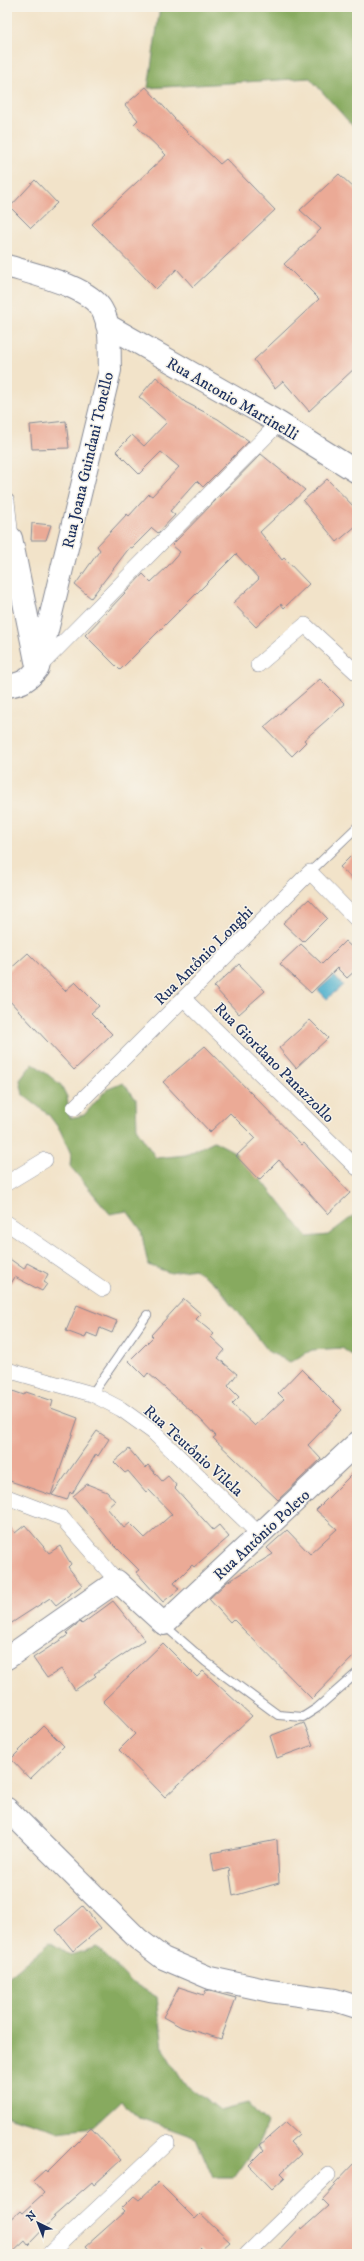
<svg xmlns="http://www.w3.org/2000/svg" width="364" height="2261" viewBox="0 0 364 2261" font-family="'IM FELL DW Pica',serif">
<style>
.forest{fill:#87aa5f;stroke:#516c5e}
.water{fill:#4fb1ce;stroke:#357096}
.building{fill:#ebaa96}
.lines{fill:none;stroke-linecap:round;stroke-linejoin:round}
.lane-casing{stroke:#868994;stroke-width:10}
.street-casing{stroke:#868994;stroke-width:16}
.secondary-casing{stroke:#868994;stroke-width:24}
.lane{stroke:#fff;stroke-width:8}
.street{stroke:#fff;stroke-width:15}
.secondary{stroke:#fff;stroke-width:22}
.labels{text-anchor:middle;stroke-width:3;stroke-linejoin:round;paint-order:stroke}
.street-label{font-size:16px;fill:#1b2f5e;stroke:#f7f3e8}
</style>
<rect width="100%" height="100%" fill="#f7f3e8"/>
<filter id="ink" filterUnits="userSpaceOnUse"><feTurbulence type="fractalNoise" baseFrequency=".025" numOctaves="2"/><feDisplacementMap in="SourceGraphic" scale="8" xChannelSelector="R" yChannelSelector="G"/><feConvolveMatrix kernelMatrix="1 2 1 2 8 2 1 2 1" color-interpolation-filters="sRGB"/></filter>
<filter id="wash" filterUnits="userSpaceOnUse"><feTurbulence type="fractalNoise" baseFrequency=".012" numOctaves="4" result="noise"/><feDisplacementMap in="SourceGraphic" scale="16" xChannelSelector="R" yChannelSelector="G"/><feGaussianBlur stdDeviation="0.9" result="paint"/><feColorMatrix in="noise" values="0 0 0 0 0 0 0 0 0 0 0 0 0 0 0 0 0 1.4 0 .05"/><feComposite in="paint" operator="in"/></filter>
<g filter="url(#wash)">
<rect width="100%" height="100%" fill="#f2e3c9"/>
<path class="forest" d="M160 7H357V131L310 78 148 88Z
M33 1063 61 1085 67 1097 70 1118 84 1115 106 1090 123 1083 136 1099 137 1130 156 1158 186 1155 214 1141 233 1151 253 1169 307 1237 328 1235 357 1213V1359L342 1348 312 1350 290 1362 269 1352 218 1286 194 1269 171 1273 148 1265 141 1230 127 1211 110 1214 70 1166 71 1154 60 1130 48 1114 23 1095 20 1080Z
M50 1942 70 1955 97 1947 130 1981 157 1997 163 2049 183 2082 220 2110 248 2103 267 2124 257 2146 234 2178H213L196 2138 140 2118 121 2101 93 2127 58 2131 7 2116V1978Z"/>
<path class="water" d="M334 976 343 985 327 999 318 990Z"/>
<g id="blocks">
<path class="building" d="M146 87 183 128 220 164 226 159 275 210 193 287 177 269 156 289 92 224 166 155 134 124 138 120 125 105Z
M339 174 357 191V366L309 411 283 381 275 388 254 360 319 299 284 264 321 229 300 210Z
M35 180 57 203 31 228 10 207Z
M156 377 185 402 218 419 249 441 203 487 197 481 170 511 175 515 158 533 152 528 132 548 130 547 91 598 75 585 100 550 97 546 127 514 129 516 149 494 152 496 179 467 161 452 139 474 116 451 132 435 144 446 167 422 139 397Z
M66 421 69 448 32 449 30 425Z
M261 454 305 490 260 532 282 560 284 558 309 584 284 608 281 604 256 627 233 603 259 579 236 554 120 670 85 635 143 574 151 582 168 566 180 552 172 545Z
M327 479 357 510V525L337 542 303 501Z
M32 523 51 525 46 540H31Z
M320 679 345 704 304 740 306 742 292 756 264 727Z
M357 850V883L340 867Z
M309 899 327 918 303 942 283 923Z
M345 941 357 952V969L347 978 337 968 311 993 280 964 301 944 322 964Z
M28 953 65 991 75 982 99 1006 91 1013 112 1034 74 1070 7 998V972Z
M239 964 265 991 239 1014 214 987Z
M310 1020 328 1038 296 1068 279 1048Z
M205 1046 302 1145 304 1143 350 1193 328 1214 279 1160 259 1180 236 1156 255 1138 230 1113 210 1132 163 1082Z
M7 1257 24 1269 27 1263 48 1274 44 1282 47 1284 42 1291 15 1277 7 1290Z
M184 1299 201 1314 196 1319 214 1334 211 1337 225 1350 218 1358 237 1374 228 1386 239 1397 232 1404 255 1426 284 1399 278 1393 301 1369 342 1410 308 1445 321 1459 278 1500 213 1438 216 1436 200 1419 148 1373 145 1377 129 1361 153 1337 151 1335Z
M77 1305 117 1321 112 1333 100 1328 97 1337 87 1333 85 1338 66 1331Z
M7 1389 24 1395 26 1392 53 1401 51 1408 78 1418 51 1495 7 1480Z
M97 1431 109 1439 98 1456 96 1454 72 1494 70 1492 67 1500 52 1495Z
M129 1449 145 1468 148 1465 162 1481 168 1476 177 1486 175 1488 213 1530 219 1525 229 1537 194 1567 192 1565 174 1583 179 1589 163 1602 136 1572 139 1570 111 1542 73 1496 87 1484 107 1492 115 1501 107 1508 124 1528 130 1523 145 1538 172 1514 149 1490 146 1492 128 1471 125 1473 114 1462Z
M357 1469V1653L312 1699 233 1619 230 1622 209 1599 227 1582 273 1554 267 1548 287 1530 310 1554 337 1529 316 1510Z
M7 1522 15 1533 25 1525 49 1553 60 1546 71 1564 68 1567 82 1585 56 1605 50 1598 7 1626Z
M113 1601 145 1640 94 1674 96 1676 75 1690 61 1669 47 1678 33 1658 68 1635 66 1633 72 1628 80 1622 82 1624Z
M163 1643 197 1677 203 1671 252 1716 165 1797 119 1750 135 1734 103 1701Z
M304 1723 313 1745 277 1758 270 1736Z
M44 1726 64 1746 30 1779 11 1759Z
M277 1840 279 1883 233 1896 229 1868 214 1872 211 1853Z
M83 1906 101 1928 73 1951 56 1930Z
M179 1987 204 1995 206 1990 236 1998 221 2039 181 2027 163 2017Z
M286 2122 299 2134 290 2142 301 2154 281 2173 285 2177 272 2189 249 2165 264 2150 260 2145Z
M91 2128 121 2160 94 2185 92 2182 53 2216 55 2217 28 2245 25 2241 11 2254H7V2223L20 2211 22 2213 44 2193 33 2181 45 2170 47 2172Z
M357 2160V2254H276L301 2227 302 2229 328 2206 322 2200 336 2185 334 2184Z
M158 2182 195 2219 200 2214 230 2242 216 2254H207L201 2248 195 2254H93L86 2246 124 2212 121 2209 134 2196 139 2200Z"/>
</g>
</g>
<g filter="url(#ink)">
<use href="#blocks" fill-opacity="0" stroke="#868994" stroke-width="1"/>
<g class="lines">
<defs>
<path id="lane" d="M310 872 357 827
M92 1394 147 1315
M165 1626 206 1662 278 1715 303 1717 317 1708 357 1673"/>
<path id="street" d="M7 501 11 538
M258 665 305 625 357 673
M40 666 279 423
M184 999 357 1168
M74 1108 310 872 357 920
M7 1183 45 1160
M7 1223 103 1289
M7 1370 92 1394 121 1409 153 1432 260 1535
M7 1497 62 1518 117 1581
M49 2254 167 2143
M247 2254 328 2175"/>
<path id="secondary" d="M7 266C33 274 89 286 102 310 112 327 109 351 110 370L38 668C29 680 22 684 7 686
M107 325 279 423 357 472
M7 538H11L36 661
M7 1658 117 1581 164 1624 357 1443
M7 1809 138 1939 163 1958 210 1978 270 1991 335 2000 357 2007"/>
</defs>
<use href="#lane" class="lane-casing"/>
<use href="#street" class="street-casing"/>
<use href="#secondary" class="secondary-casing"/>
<use href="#lane" class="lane"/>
<use href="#street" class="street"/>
<use href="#secondary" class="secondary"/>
</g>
</g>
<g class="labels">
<g class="street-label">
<text transform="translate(233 398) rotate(30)" y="6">Rua Antonio Martinelli</text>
<text transform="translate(87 460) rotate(-77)" y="6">Rua Joana Guindani Tonello</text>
<text transform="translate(203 955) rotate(-45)" y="6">Rua Antônio Longhi</text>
<text transform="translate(275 1062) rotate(45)" y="6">Rua Giordano Panazzollo</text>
<text transform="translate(194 1450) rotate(42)" y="6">Rua Teutônio Vilela</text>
<text transform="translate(261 1534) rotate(-43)" y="6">Rua Antônio Poleto</text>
</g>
</g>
<rect width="364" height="2261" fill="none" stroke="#f7f3e8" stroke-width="24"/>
<g transform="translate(38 2223) rotate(317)" stroke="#f7f3e8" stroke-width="3" paint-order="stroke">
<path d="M0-3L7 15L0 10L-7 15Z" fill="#1b2f5e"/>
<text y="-6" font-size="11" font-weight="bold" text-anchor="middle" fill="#1b2f5e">N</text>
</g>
</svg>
